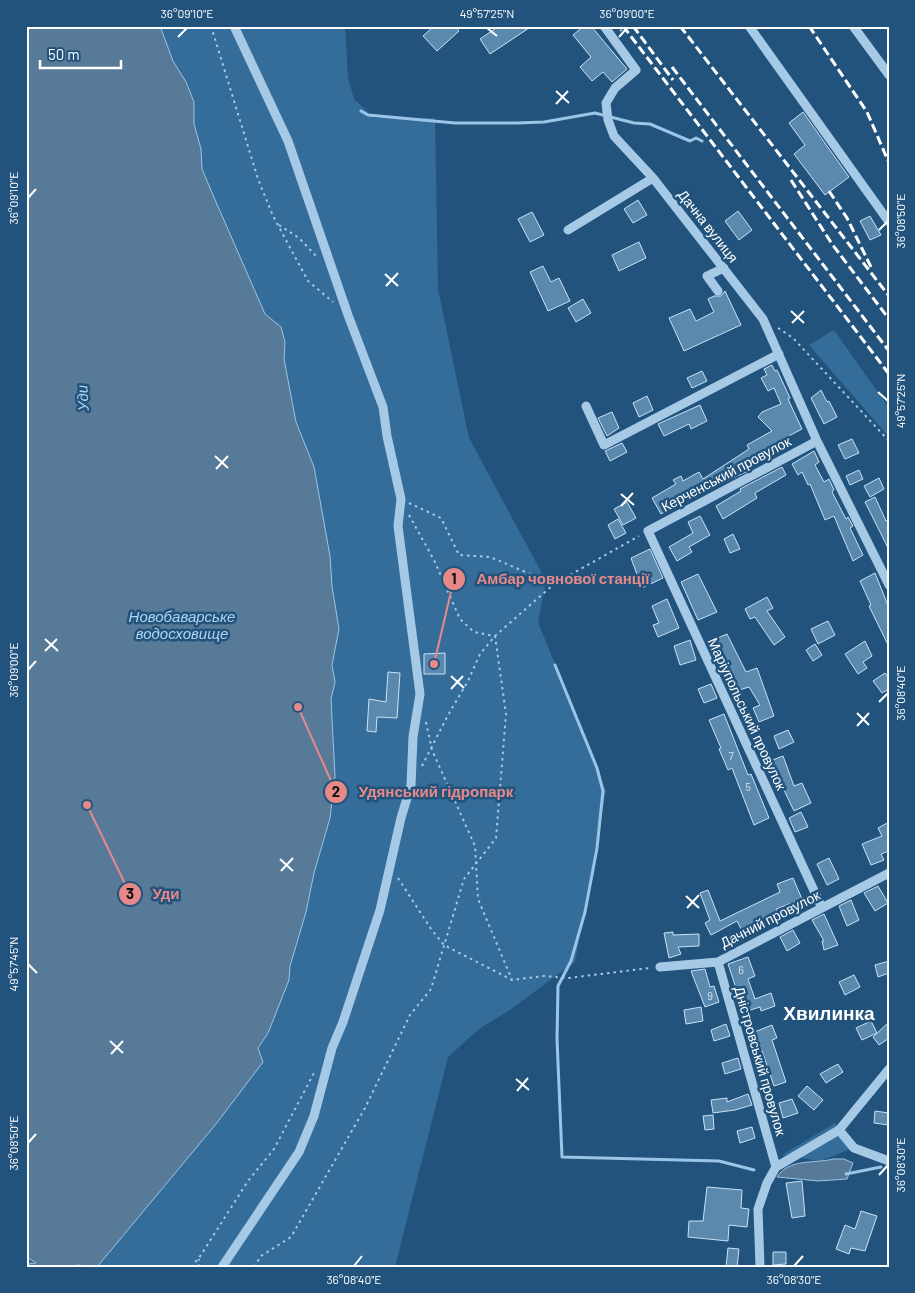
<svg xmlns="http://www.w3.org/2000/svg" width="915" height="1293" viewBox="0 0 915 1293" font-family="Barlow,sans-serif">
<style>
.green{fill:#356d9a}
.water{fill:#567a98;stroke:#9ac5e7}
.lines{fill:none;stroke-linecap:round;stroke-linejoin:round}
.stream{stroke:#9ac5e7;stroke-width:3}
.building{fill:#5b89ae;stroke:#c9e1f5}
.path{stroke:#a6c9e6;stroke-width:2;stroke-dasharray:2.5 4;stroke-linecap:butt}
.minor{stroke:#a6c9e6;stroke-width:9}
.rail{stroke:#fff;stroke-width:3;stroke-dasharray:9 4;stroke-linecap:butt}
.ticks{fill:none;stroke:#fff;stroke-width:2}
.labels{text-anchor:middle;stroke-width:5;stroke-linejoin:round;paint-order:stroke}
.number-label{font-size:11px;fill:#d6e2eb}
.street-label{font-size:14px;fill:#fff;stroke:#22537c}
.water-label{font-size:15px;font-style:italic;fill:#b1d3ee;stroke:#22537c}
.district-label{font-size:19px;font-weight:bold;fill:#fff;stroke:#22537c}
.leader{fill:none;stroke:#e88989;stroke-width:2}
.callout-dot{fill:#e88989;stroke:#22537c;stroke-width:2}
.mark-label{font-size:15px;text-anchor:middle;font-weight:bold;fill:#111}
.callout-label{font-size:15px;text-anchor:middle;font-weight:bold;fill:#e88989;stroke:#22537c;stroke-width:5;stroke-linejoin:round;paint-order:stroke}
.neatline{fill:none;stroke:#fff;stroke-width:2}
.ticks-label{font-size:12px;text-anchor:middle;fill:#fff}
</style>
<rect width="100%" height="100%" fill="#22537c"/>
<path class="green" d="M26 26H345L348 78 354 99 374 118H435L438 289 469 438 546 581 538 622 606 791 575 962 507 1012 480 1028 448 1057 395 1267H26Z
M834 330 889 408V437L809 345Z
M835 1123 853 1148 820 1161 782 1155Z"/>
<path class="water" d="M26 26H160L173 61 186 82 194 102V124L201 149 202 169 216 202 265 314 281 327 285 342 284 359 296 422 314 467 330 556 332 586 339 629 332 665 335 682 331 699 335 776 330 818 314 873 306 912 290 966 289 980 268 1033 258 1048 263 1062 216 1124 97 1267 78 1265 75 1267H26L28 1264 36 1263 26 1256Z
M833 1159H844L853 1163 847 1179 818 1181 777 1177C789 1158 814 1164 833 1159Z"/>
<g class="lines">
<path class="stream" d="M361 111 368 115 455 123H517L544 122 595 113 634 123 650 124 690 141 696 138 702 141
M555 665 597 768 603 791 597 848 585 912 571 961 558 986 557 1039 562 1157 719 1161 754 1170
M846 1174 881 1167"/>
</g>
<path class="building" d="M434 26H455L459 31 437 51 423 36Z
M499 26H532L490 54 480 39Z
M584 26H591L627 69 612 82 603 72 592 81 580 67 591 57 573 35Z
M803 112 849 177 825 195 794 154 805 145 789 123Z
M638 200 647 215 633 223 624 209Z
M738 211 752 230 739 240 725 221Z
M532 212 544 235 530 242 518 219Z
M870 216 881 235 870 240 860 221Z
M639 242 646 258 619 271 612 255Z
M543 266 551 282 559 278 570 301 548 311 530 272Z
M725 291 741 325 684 351 669 318 690 309 696 321 714 312 708 299 714 296H721Z
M583 299 591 313 576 322 568 308Z
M772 365 775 371 777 370 790 398 788 399 802 429 783 439 785 443 745 465 748 471 712 488 710 485 673 504 675 506 661 514 652 498 676 484 673 480 681 476 683 481 699 472 703 479 749 449 747 445 772 431 758 417 762 412 781 404 774 388 768 391 761 378 767 375 764 369Z
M702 371 707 381 692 388 687 378Z
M821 390 827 402 829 401 837 417 824 424 811 398Z
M647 396 653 410 639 417 633 403Z
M700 405 707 421 691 429 689 424 664 436 658 424Z
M612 412 619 428 607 436 598 418Z
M852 439 859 453 845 459 838 445Z
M622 443 627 452 610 461 605 451Z
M814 451 819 462 815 465 824 482 829 479 834 490 832 492 846 519 848 517 853 526 850 528 863 555 853 561 834 516 825 520 810 484 808 485 802 472 798 475 792 464Z
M782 467 786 475 755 493 757 498 723 519 716 506 741 491 740 489Z
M859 470 863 479 850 485 846 476Z
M879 478 884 489 870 497 864 486Z
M875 497 886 521 889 519V550L865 502Z
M627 502 636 518 623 525 614 509Z
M700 516 710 535 689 547 692 552 677 561 669 547 693 533 688 522Z
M618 519 626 533 615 539 608 525Z
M733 534 740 549 730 553 724 539Z
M650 549 663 578 642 588 631 558Z
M875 573 889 608V647L869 606 871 605 860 581Z
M698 574 717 612 698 620 681 582Z
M767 597 773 608 767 611 785 637 774 645 755 617 750 619 745 609Z
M667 599 679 628 658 637 653 625 659 623 652 606Z
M828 621 835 635 818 644 811 629Z
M727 634 746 672 757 668 774 716 759 722 753 708 760 705 749 687 739 690 732 670 723 673 714 656 718 654 713 640Z
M690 640 696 660 680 665 674 646Z
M865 641 872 656 863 662 867 668 858 674 845 654Z
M815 644 822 655 813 661 806 650Z
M445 653V674H424V654Z
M388 672 400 673 397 718 377 717 376 732 367 731 369 699 386 702Z
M885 673 889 678V689L882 693 873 681Z
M711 684 717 698 704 703 698 689Z
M724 714 748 775 751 774 769 818 754 825 732 768 728 770 719 749 721 748 709 720Z
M788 730 794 742 779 749 774 736Z
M783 756 794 786 802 783 811 803 794 811 770 761Z
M801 812 808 827 795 832 789 818Z
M889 822V851L881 854 884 860 871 865 862 844 882 836 878 828Z
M829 858 839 879 827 885 817 864Z
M793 878 802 899 776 909 778 913 766 919 764 917 741 929 737 921 711 935 705 923 710 920 700 893 708 890 720 921 780 892 777 884Z
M878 886 888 903 875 911 864 893Z
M851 900 859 920 847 926 839 906Z
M824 914 838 945 824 950 822 941H824L812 920Z
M793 930 800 943 787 951 780 937Z
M673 932V935L699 934V946L678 947 681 954 669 958 664 933Z
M748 957 755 976 748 979 755 999 771 993 775 1006 761 1011 760 1007 744 1012 728 964Z
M889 961V973L878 977 875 965Z
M705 969 710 987 714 986 719 1002 705 1007 691 971Z
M854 975 860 987 845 995 839 982Z
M701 1007 703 1021 686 1024 684 1010Z
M871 1021 877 1033 862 1040 856 1028Z
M889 1022V1038L879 1045 873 1037Z
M726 1024 730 1036 714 1041 711 1030Z
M772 1025 777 1038 772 1040 786 1082 774 1086 760 1045 758 1046 752 1033Z
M738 1058 741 1069 725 1074 722 1063Z
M838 1064 843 1072 826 1083 820 1074Z
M807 1086 823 1100 814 1110 798 1096Z
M748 1094 752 1105 735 1110 713 1113 711 1100 727 1098V1102Z
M792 1099 798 1113 783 1118 779 1103Z
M875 1111 889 1113V1125L874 1123Z
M713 1115 714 1129 705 1130 703 1116Z
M752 1127 755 1138 740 1143 737 1131Z
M802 1181 805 1216 792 1218 786 1183Z
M707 1187 742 1190 741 1208 749 1209 747 1227 729 1225 728 1241 688 1237 689 1221H703Z
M861 1211 877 1216 865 1251 851 1248 849 1254 836 1249 845 1225 855 1229Z
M728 1248 739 1249 737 1267H726Z
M773 1252H786V1264L773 1265Z"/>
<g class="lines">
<path class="path" d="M211 26 258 179 273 216 308 281 333 302
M620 31 627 26
M279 225 299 238 317 257
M778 328 793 338 889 441
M409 503 441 518 459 555 490 557 554 584
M426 722 432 750 475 846 478 899 512 980
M422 766 447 717 468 681 480 654 495 636 554 584 639 536
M398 878 431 929 444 945 512 980 544 976 568 978 650 968
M191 1267 199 1258 248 1181 274 1149 315 1071
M199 1267V1259
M254 1267 261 1256 291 1237 365 1108 410 1015 431 989 464 879 496 838 506 714 495 636 474 632 460 619 434 560 409 515"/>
<path class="minor" d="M604 26 636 70 615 88 606 103 608 120 614 136 653 178 763 319 817 441 889 585
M749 26 889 222
M853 26 889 75
M568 230 653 178
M718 291 707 276 724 268
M586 406 604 445 779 354
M817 441 648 531 822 908
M718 962 776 1167
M660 967 718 962 889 873
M839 1130 854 1148 889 1161
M222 1267 299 1152 314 1116 332 1048 343 1022 380 910 401 818 411 785 413 737 420 694 398 526 401 499 387 436 383 407 348 315 288 141 234 26
M760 1267 758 1209 767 1183 776 1167 839 1130 889 1069"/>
<path class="rail" d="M623 26 889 374
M633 26 673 80
M680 26 889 296
M809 26 867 112 889 163
M672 67 889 351
M791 180 832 244 889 319
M829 191 847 218 871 267"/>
</g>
<path class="ticks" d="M487 28 497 36M178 37 187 28M619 37 627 28M556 91 569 103M556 104 568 91M28 198 36 189M879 230 888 221M385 274 398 286M386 286 398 273M791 311 804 323M792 323 804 311M878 392 888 401M215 456 228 468M216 469 228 456M621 494 634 505M621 506 633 493M45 639 58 651M45 651 57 639M28 670 36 661M451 676 464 688M451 689 463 676M879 702 888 693M857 713 869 725M857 726 869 713M280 859 293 871M281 871 293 858M686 896 699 908M687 908 699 895M28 964 37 973M110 1041 123 1053M111 1054 123 1041M516 1079 529 1090M517 1091 528 1078M28 1143 36 1134M879 1175 888 1165M354 1266 362 1256M794 1266 803 1256"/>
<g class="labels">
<g class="number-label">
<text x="731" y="760">7</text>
<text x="748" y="791">5</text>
<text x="741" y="974">6</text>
<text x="710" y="1000">9</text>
</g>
<g class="street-label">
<text transform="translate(708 226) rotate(52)" y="5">Дачна вулиця</text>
<text transform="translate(726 474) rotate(-28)" y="5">Керченський провулок</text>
<text transform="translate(747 714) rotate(65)" y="5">Маріупольський провулок</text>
<text transform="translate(770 919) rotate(-27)" y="5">Дачний провулок</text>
<text transform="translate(760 1061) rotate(74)" y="5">Дністровський провулок</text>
</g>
<g class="water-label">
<text transform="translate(83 398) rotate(-93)" y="5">Уди</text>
<text x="182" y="622">Новобаварське<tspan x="182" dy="17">водосховище</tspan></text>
</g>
<g class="district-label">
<text x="829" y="1020">Хвилинка</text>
</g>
</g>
<path class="leader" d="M434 664L454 579M298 707L336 792M87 805L130 894"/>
<g class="callout-dot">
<circle cx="434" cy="664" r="5"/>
<circle cx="298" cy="707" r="5"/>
<circle cx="87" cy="805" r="5"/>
<circle cx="454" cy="579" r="12"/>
<circle cx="336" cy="792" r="12"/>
<circle cx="130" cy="894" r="12"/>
</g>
<g class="mark-label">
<text x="454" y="584">1</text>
<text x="336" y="797">2</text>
<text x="130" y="899">3</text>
</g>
<g class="callout-label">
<text x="563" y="584">Амбар човнової станції</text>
<text x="436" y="797">Удянський гідропарк</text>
<text x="166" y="899">Уди</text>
</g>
<rect width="915" height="1293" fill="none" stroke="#22537c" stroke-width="55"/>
<path d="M40 60v8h81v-8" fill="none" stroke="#ffffff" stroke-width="2.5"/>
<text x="48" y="60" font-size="15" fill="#ffffff" stroke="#22537c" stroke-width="4" paint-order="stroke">50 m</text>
<rect x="28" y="28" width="860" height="1238" class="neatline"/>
<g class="ticks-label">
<text x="187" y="18">36°09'10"E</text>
<text x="487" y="18">49°57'25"N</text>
<text x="627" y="18">36°09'00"E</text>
<text transform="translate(14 198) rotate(-90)" y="4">36°09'10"E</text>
<text transform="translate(901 221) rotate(-90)" y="4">36°08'50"E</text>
<text transform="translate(901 401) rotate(-90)" y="4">49°57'25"N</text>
<text transform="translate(14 670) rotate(-90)" y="4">36°09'00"E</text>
<text transform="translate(901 693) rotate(-90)" y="4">36°08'40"E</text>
<text transform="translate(14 964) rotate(-90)" y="4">49°57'45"N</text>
<text transform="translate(14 1143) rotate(-90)" y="4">36°08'50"E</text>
<text transform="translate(901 1165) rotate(-90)" y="4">36°08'30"E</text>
<text x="354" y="1284">36°08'40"E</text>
<text x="794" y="1284">36°08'30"E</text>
</g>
</svg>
